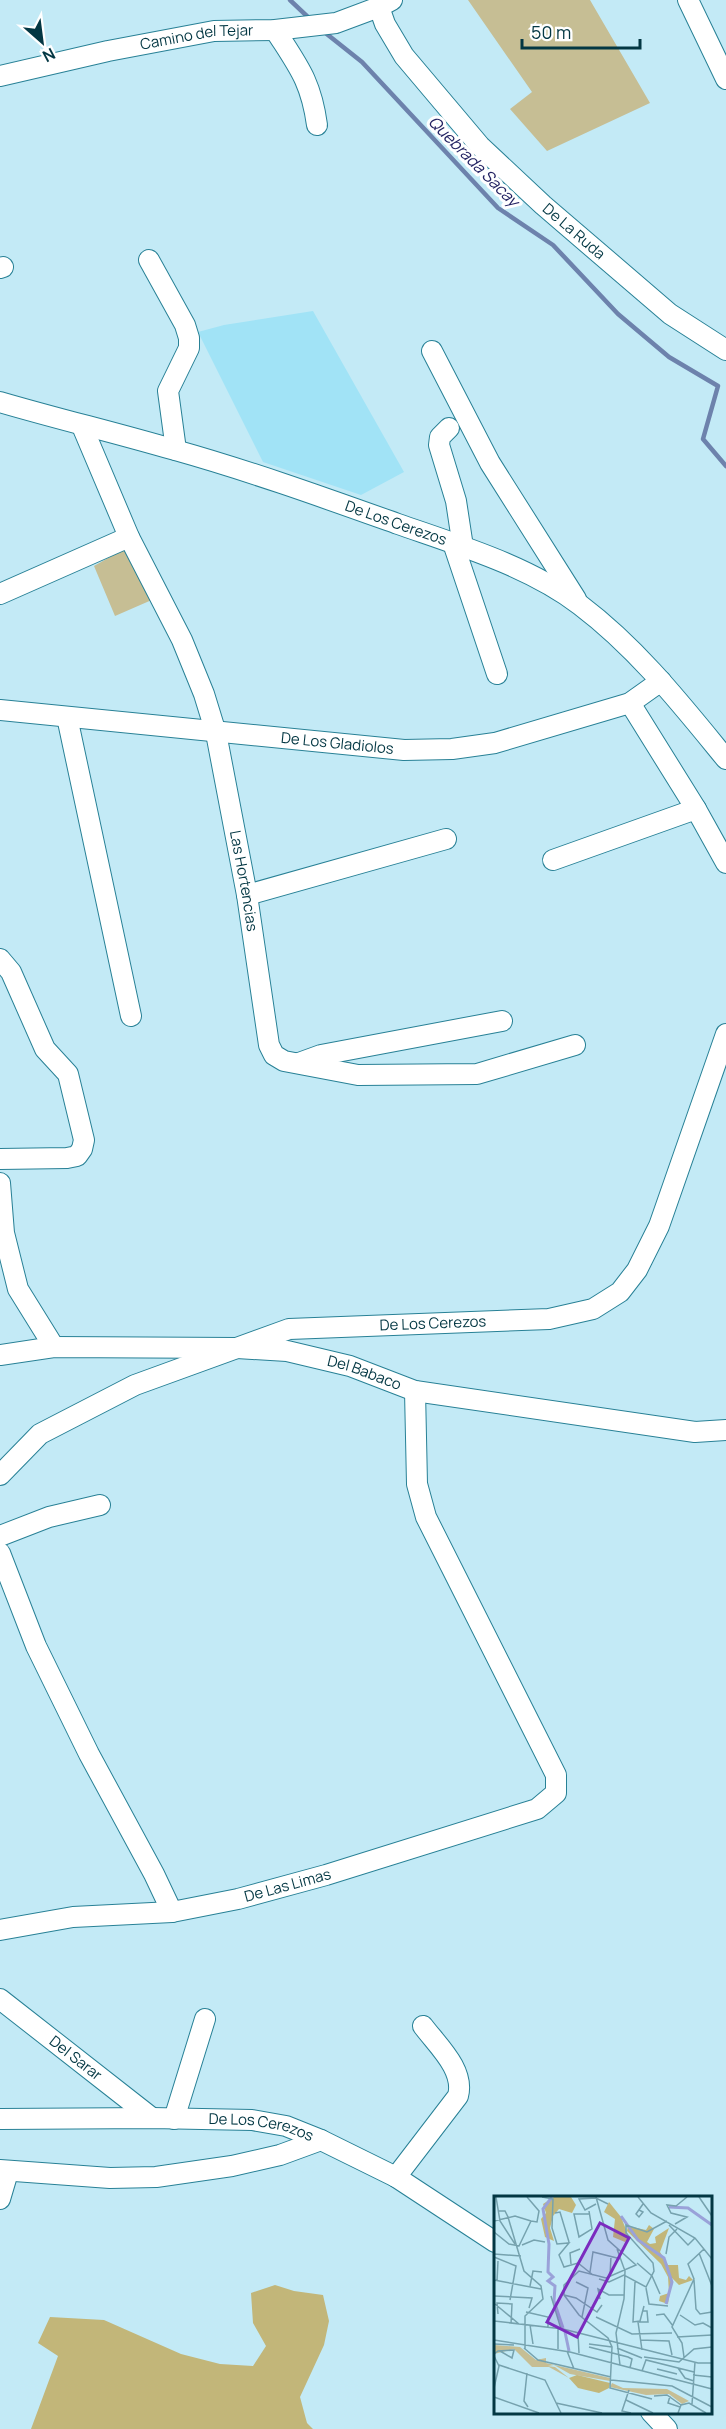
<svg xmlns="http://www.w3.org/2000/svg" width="726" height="2429" viewBox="0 0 726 2429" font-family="Manrope,sans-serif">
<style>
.built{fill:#a1e3f6}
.green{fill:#c6be94}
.forest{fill:#c2b679}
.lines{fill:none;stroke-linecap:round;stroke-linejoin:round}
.stream{stroke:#6d82ac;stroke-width:4.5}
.minor-casing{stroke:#288196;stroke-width:22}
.minor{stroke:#fff;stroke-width:20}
.labels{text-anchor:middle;stroke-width:6;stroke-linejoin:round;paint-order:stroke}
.street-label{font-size:15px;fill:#033743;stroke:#fff}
.water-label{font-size:16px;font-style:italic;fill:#222262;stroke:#fff}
.inset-river{fill:none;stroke:#9aa2d9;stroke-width:3}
.inset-road{fill:none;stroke:#76a2ae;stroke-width:1.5}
.view{fill:#7b2cbf;fill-opacity:0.15;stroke:#7b2cbf;stroke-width:3}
.inset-edge{fill:none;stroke:#033743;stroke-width:3}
</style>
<rect width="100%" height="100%" fill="#c3eaf6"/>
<path class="built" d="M313 311 404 472 361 495 263 462 198 332 224 325Z"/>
<path class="green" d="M468 0H590L650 103 547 151 510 109 532 92Z
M126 548 154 599 115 616 94 566Z"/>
<path class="forest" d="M275 2285 294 2291 323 2295 329 2321 324 2345 300 2397 307 2423 313 2429H31L58 2356 38 2343 50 2317 104 2320 181 2354 220 2364 253 2366 266 2346 253 2323 251 2293Z"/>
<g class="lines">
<path class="stream" d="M290 0 310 19
M323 31 362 62 498 208 553 245 618 314 669 357 718 386 703 439 726 466"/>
<defs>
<g id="minor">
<path d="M688 0 726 79"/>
<path id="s1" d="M379 7 385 24 404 56 480 146 543 205 670 314 726 350"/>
<path d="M275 30C298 66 311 81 317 125"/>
<path id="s2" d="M0 76 108 51 214 31 275 30 336 23 379 7 392 0"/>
<path d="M149 260 185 325 189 338V348L168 391 176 450"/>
<path d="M0 268 3 267"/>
<path d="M432 351 490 463 576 599"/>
<path id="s3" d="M0 402C58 419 117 433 175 450 250 471 325 498 398 524 458 545 529 566 580 605 637 648 681 704 726 759"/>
<path id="s4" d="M82 426 129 537 182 640 204 694 216 733 247 895 269 1045 274 1055 284 1061 358 1075 477 1074 575 1045"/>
<path d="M449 428 440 437 439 445 456 501 463 547"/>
<path d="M453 543 497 674"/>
<path d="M0 594 129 537"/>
<path d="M630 703 696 809 726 863"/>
<path id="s5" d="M0 710 404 750 452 749 495 743 630 703 661 681"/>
<path d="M67 717 131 1016"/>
<path d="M553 860 696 809"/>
<path d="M247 895 446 839"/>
<path d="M0 959 11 972 45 1049 68 1074 84 1140 82 1149 77 1156 67 1158 0 1159"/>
<path d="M299 1063 321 1055 502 1021"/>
<path d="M0 1183 4 1233 18 1289 54 1347"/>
<path id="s6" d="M0 1355 54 1347 237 1348 287 1351 350 1366 415 1391 695 1432 726 1430"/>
<path id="s7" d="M0 1475 40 1434 135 1385 289 1329 549 1319 593 1309 620 1292 637 1270 659 1226 726 1034"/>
<path d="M0 1536 49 1517 100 1505"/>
<path d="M0 1553 36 1646 89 1754 154 1874 172 1912"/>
<path id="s8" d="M0 1930 73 1917 172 1912 238 1899 326 1875 537 1809 556 1793V1775L426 1517 417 1484 415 1391"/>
<path id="s9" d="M0 1999 152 2118"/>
<path id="s10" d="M0 2119 152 2118 252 2120 286 2126 321 2140 396 2177 495 2242"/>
<path d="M174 2119 205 2019"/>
<path d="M0 2170 110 2178 156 2177 232 2166 280 2155 321 2140"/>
<path d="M396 2177 458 2096C465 2070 438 2046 423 2026"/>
<path d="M0 2199 8 2172"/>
<path d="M651 2412 667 2429"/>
</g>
</defs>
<use href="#minor" class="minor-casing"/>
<use href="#minor" class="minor"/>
</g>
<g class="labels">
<g class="street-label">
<text dy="5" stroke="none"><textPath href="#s2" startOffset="201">Camino del Tejar</textPath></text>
<text dy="5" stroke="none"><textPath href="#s1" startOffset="300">De La Ruda</textPath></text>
<text dy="5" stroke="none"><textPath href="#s3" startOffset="414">De Los Cerezos</textPath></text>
<text dy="5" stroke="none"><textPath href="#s5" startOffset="339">De Los Gladiolos</textPath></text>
<text dy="5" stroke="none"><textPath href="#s4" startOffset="486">Las Hortencias</textPath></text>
<text dy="5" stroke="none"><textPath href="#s7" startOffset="472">De Los Cerezos</textPath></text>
<text dy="5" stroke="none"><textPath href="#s6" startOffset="368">Del Babaco</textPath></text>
<text dy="5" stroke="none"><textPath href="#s8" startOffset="292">De Las Limas</textPath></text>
<text dy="5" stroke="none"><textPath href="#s9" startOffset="96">Del Sarar</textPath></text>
<text dy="5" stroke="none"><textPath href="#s10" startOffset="262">De Los Cerezos</textPath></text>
</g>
<g class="water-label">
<text transform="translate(474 161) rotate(45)" y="6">Quebrada Sacay</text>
</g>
</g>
<g transform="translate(494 2196)">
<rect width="218" height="218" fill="#c3eaf6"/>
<path d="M0 149 26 151 42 164 52 162V167L116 182V185L76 178 60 169 54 170 61 171 75 182 55 171H38L20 153 0 158ZM118 187 129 192 173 193 195 205 188 208 175 198 152 199 116 191Z" fill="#c6be94"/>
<path d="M60 1H77L82 9 78 17 65 13 59 20 56 32 60 45 51 41 47 23 52 17 49 8ZM115 6 127 21 135 41 131 46 119 41 121 23 110 16ZM155 29 160 33 153 46 156 48 162 47 161 41 175 32 166 56 174 69H184L185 82 192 84 195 80 199 84 185 89 178 82 174 108 165 105 166 100 175 97 174 81 167 68 133 35 134 30 152 34ZM83 179 116 187 115 192 105 197 84 192 75 182Z" fill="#c2b679"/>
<path class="inset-river" d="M58 1 49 13 55 48 54 76 59 81 54 85 61 90 60 105 69 132M175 11 194 12 218 29M127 20 144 44 170 62 178 86 172 108M71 136 75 155"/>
<path class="inset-road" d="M2 1 6 25 21 48M33 1 45 15 43 26 37 25M48 1 59 3 58 32 63 48 75 47 65 59 70 71 84 67 99 79M102 1 114 44 142 69 112 82 85 75 70 89V99L85 119 114 142 118 151 116 192 158 203M144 1 157 17 201 42 218 63M205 1 218 20M102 8 91 14 85 3 102 2 114 8M145 14 149 16 145 21 142 18 149 8M5 15H11L14 21 30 75 47 90 49 103 31 120V153M95 15 98 33 85 41 80 18H95M61 17 66 16 75 46M0 25 21 20 37 25M181 28 193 21 177 17 173 9 182 10 193 1M175 29 194 49 201 42M0 36 15 48 25 50 37 25M28 49 40 44 51 46M123 53 131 75 130 103 122 137 126 169M205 57 218 90M0 58 27 60M172 58 175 41 183 33M0 61 22 70 16 104M143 67 158 80 166 98M77 68 76 57 86 53M96 76 99 56 127 63M116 80 117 60M105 83 115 86 130 79 152 91 160 75 159 67 132 37V29L153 36 173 25M0 84 47 93M200 84 202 113 206 118 218 116M3 85 4 65M82 86 94 92 88 121M141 86 139 126 146 125 150 110M36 90 39 75 48 76M152 92 155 108 174 110M70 99 82 102 103 116 108 109M0 100 38 102 35 112M57 100 67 133M106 103 104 93 115 99H130M1 108 25 128M32 116 54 121V132M4 118 3 107 18 108 17 128M162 119 170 118 179 130M186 119 201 129 209 127 218 132M102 121 138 138 178 137M0 125 69 133 204 167H218M144 126 148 154M145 126H154L153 115H149M36 129 39 148M84 138 85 157M183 141 218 139M0 144 76 156 218 193M146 144 175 145 178 159M0 148 20 149M95 148 118 151M95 151 134 161 138 163 136 172M30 152 44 164 117 181M123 152 148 162M64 153V133M73 155 80 173M0 158 4 155 20 154 18 162 6 155M0 160 5 170 0 192M150 161 185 166 200 153 218 151M190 161 188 147 178 131 200 83 194 68 210 53M5 169 51 184 67 217M184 172 191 182 200 185M163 173 183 178M148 175 152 164 200 176M33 177 30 205 34 211M199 179 218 181M117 184 178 190 218 211M135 194 128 215 137 217M160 200 173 199 187 209M176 200 174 207 186 211M0 201 45 217M132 204 159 217M62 207 108 217M198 208 201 166M184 217 187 209 195 207 212 217"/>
<path class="view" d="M106 27 135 42 83 141 53 126Z"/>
<rect width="218" height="218" class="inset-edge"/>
</g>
<g transform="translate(42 42) rotate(152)" stroke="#ffffff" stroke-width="4.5" paint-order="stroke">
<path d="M0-4.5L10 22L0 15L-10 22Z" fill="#033743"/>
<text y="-9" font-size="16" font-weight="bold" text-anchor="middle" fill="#033743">N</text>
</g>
<path d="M522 39v9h118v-9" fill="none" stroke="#033743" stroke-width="3"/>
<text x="531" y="39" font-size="18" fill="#033743" stroke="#ffffff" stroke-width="4.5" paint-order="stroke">50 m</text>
</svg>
